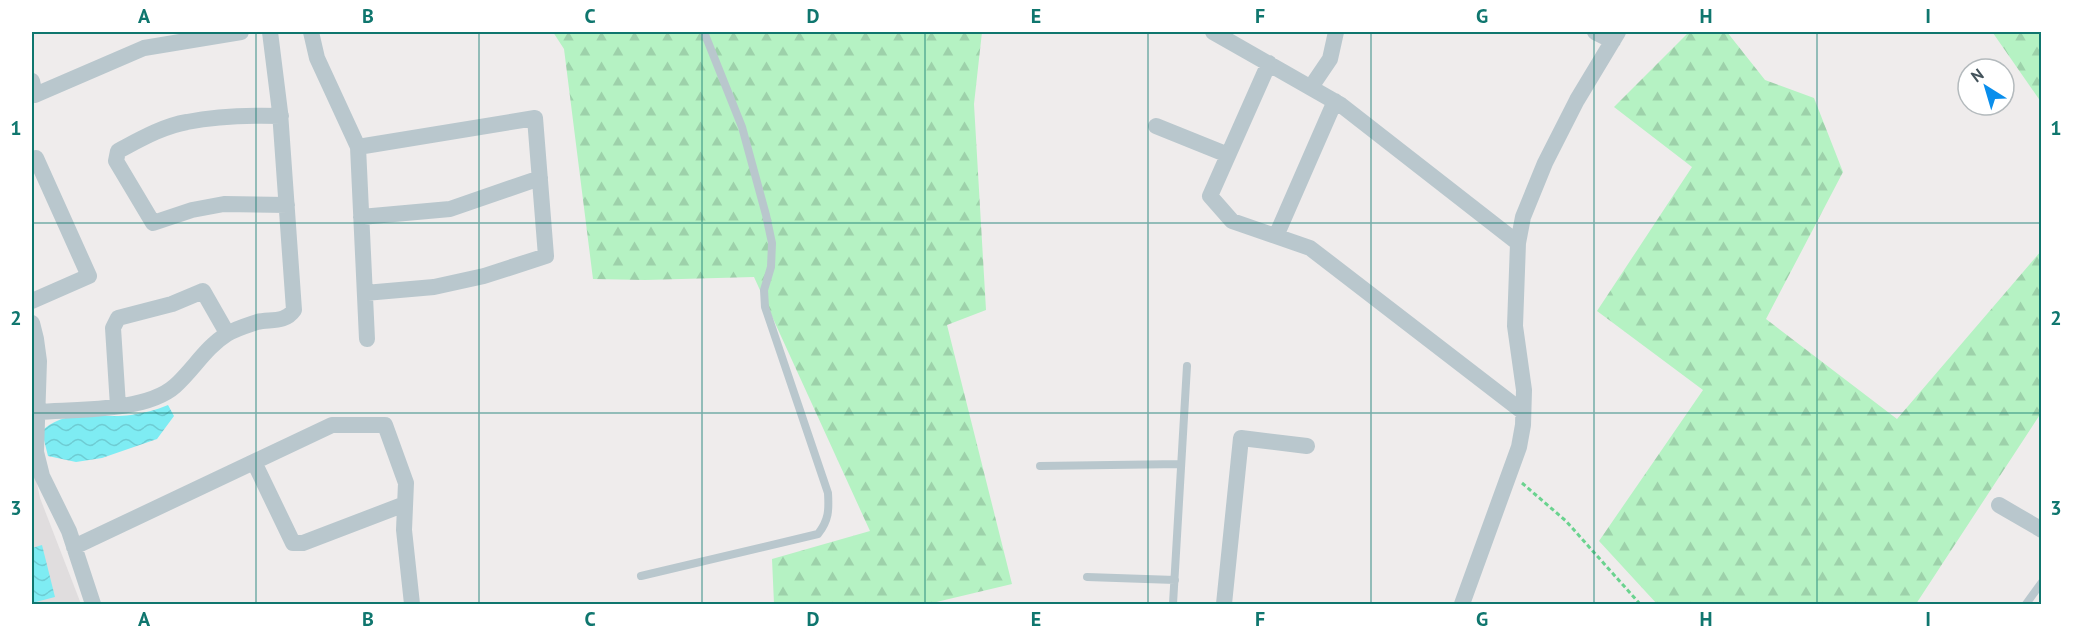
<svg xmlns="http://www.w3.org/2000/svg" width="2073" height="636" viewBox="0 0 2073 636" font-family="'PT Sans',sans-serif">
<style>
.education{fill:#e0ddde}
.forest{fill:url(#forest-firs)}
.water{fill:url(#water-waves)}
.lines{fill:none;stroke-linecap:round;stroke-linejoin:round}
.path{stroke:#6ad38f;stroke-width:3;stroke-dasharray:4.5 3;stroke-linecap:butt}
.service{stroke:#b9c7cd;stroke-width:8}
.minor{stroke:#b9c7cd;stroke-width:16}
.grid{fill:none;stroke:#0f766e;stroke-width:1.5;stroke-opacity:0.55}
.neatline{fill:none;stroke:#0f766e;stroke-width:2}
.grid-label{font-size:20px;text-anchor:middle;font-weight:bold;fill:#0f766e}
</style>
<defs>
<pattern id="forest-firs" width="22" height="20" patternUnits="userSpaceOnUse" patternTransform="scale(1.5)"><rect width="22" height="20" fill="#b5f2c3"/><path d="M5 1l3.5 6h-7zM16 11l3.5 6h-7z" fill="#9dd1aa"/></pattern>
<pattern id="water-waves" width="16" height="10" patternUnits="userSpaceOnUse" patternTransform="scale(1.5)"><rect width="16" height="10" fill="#7eecf3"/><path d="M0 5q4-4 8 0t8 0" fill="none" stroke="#6eccd3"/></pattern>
</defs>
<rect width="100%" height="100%" fill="#efecec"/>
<path class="education" d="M32 460 40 498 81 604H32Z"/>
<path class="forest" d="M553 32H982L974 104 986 310 947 325 1012 584 928 604H774L772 559 870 531 754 277 645 280 593 279 564 49Z
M1689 32H1727L1765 80 1814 98 1843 172 1766 319 1897 419 2041 251V413L1916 604H1657L1599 541 1703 390 1597 311 1692 167 1614 107Z
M1992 32H2041V102L1993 33Z"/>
<path class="water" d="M168 405 174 416 157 439 102 458 76 462 48 456 44 440V429C69 408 102 419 131 415 144 413 156 410 168 405Z
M42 545 55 597 32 603V548Z"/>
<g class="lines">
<path class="path" d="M1522 483 1566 521 1640 604"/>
<path class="service" d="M1040 466 1181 464
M641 576 818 534C829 520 829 510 828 493L765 307 764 290 771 267 772 243 766 215 742 127 704 32
M1087 577 1175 580
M1173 604 1187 366
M2026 604 2042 582"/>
<path class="minor" d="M311 32 317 58 358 147 367 339
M1213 32 1341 105 1518 243
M1595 32 1613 41
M1269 63 1210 196 1232 221 1310 248 1523 412
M32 81 35 95 144 48 241 32
M1311 87 1330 59 1336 32
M281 116C250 115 217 116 187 122 163 126 139 140 118 151L116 161 153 223 192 210 224 204 287 205
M1156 126 1228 155
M358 147 535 118 546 256 484 276 434 287 365 293
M361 217 450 209 540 178
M1276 236 1335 101
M32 301 89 276 36 158
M32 323 36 339 39 361 36 452 42 476 69 531 93 604
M118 406 113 328 118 318 172 304 203 291 227 333
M38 412C76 409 146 412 175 386 193 370 206 347 227 334 235 329 248 325 257 322 271 319 285 323 294 310L280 112 270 32
M254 462 293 543H303L405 504
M1999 505 2042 530
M74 547 332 425H385L406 483 404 530 412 604
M1224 604 1241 438 1307 446
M1462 604 1519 447 1523 425 1524 390 1515 326 1518 243 1523 217 1545 163 1577 100 1618 32"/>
</g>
<path class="grid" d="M256 32V604M479 32V604M702 32V604M925 32V604M1148 32V604M1371 32V604M1594 32V604M1817 32V604M32 223H2042M32 413H2042"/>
<rect width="2073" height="636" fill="none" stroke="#ffffff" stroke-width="66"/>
<g transform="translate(1986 87) rotate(323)"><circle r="28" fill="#ffffff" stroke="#b4babd" stroke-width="1.5"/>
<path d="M0-4.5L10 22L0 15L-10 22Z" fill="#098eec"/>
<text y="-9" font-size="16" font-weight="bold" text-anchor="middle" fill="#43535b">N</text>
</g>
<rect x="33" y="33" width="2007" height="570" class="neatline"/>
<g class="grid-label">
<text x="144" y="23">A</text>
<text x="368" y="23">B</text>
<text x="590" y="23">C</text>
<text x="813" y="23">D</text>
<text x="1036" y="23">E</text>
<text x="1260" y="23">F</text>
<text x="1482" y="23">G</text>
<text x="1706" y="23">H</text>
<text x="1928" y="23">I</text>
<text x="16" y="135">1</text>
<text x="2056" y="135">1</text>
<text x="16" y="325">2</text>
<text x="2056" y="325">2</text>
<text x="16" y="515">3</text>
<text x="2056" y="515">3</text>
<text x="144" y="626">A</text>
<text x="368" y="626">B</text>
<text x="590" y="626">C</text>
<text x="813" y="626">D</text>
<text x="1036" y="626">E</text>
<text x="1260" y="626">F</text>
<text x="1482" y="626">G</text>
<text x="1706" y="626">H</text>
<text x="1928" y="626">I</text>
</g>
</svg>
